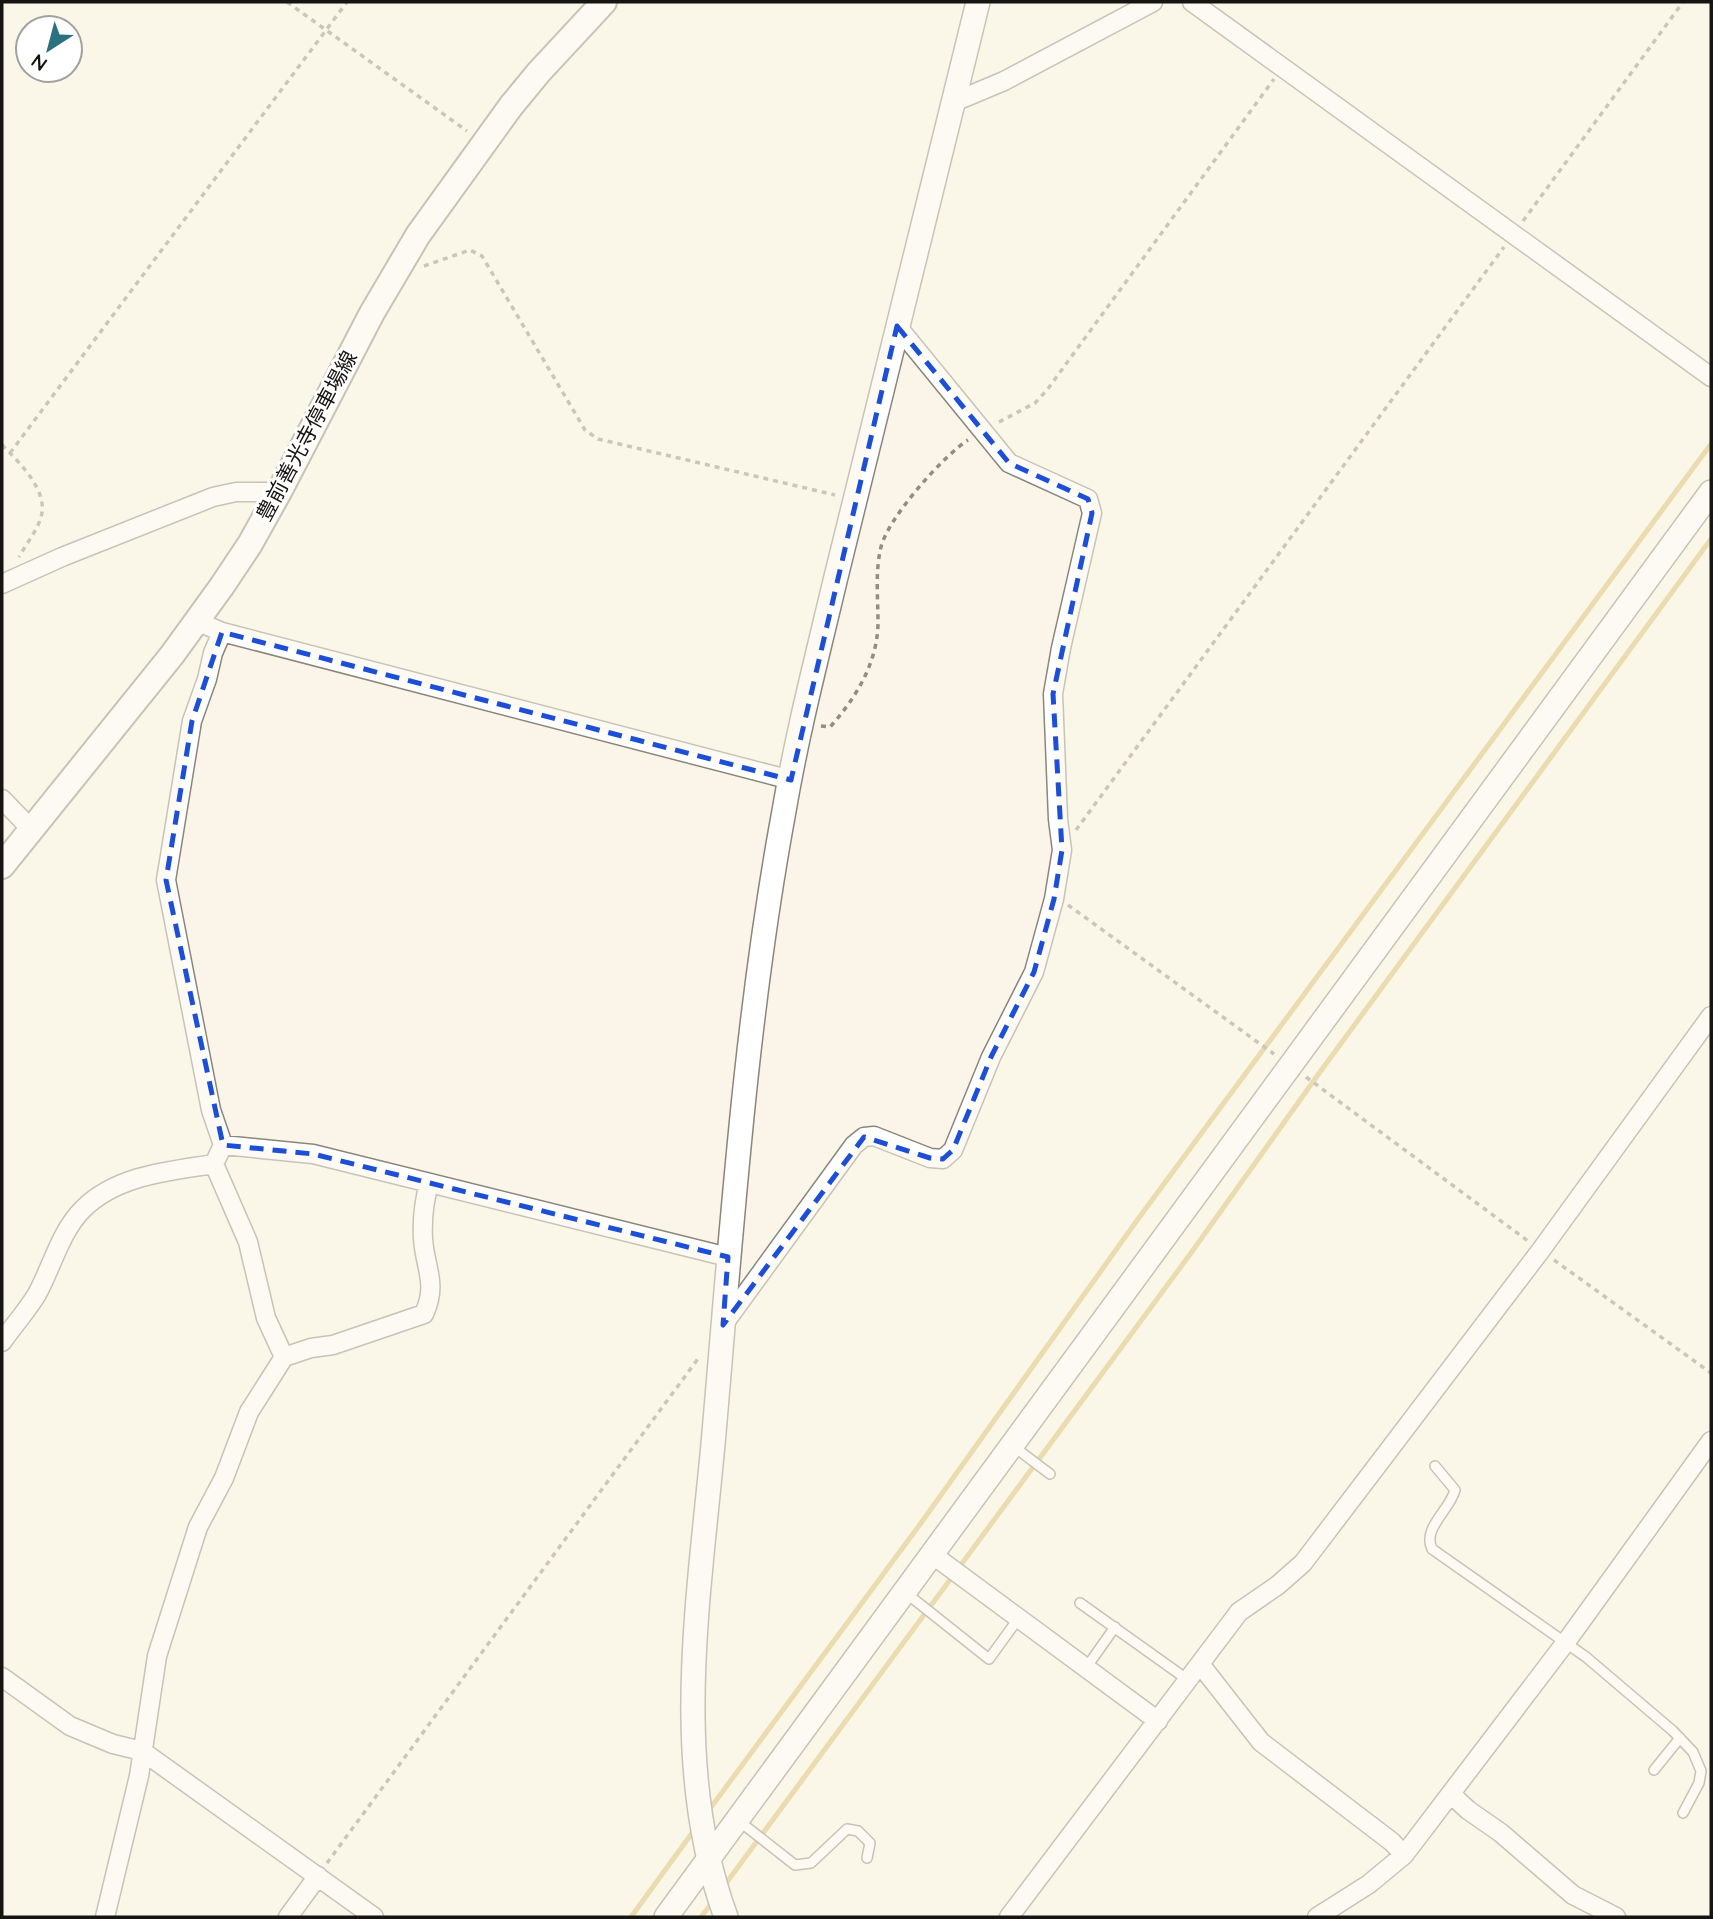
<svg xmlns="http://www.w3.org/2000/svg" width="1713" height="1919" viewBox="0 0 1713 1919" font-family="Quicksand,'Noto Sans JP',sans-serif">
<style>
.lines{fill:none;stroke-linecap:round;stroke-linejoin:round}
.stream{stroke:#d9ba6c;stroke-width:5}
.service-casing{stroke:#8b867a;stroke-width:12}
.minor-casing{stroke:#8b867a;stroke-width:21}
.tertiary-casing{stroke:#8b867a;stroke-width:26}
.secondary-casing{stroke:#8b867a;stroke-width:28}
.path{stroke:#918d85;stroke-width:3.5;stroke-dasharray:5 5;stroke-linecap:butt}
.service{stroke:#fff;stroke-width:9}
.minor{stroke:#fff;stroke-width:18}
.tertiary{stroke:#fff;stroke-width:23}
.secondary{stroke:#fff;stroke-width:24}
.marked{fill:none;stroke:#1d4ed8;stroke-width:5;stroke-dasharray:14 9;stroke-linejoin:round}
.labels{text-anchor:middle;stroke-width:6;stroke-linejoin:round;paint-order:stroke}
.street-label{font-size:21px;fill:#171511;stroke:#fff}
</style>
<rect width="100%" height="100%" fill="#faf5e8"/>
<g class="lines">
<path class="stream" d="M709 1810 921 1523 1138 1219 1711 444
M724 1886 1191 1253 1320 1072 1711 539
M631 1917 695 1829
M701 1917 714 1900"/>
<defs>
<path id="service" d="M1013 1446 1050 1474
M1435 1466 1455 1490C1450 1510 1422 1528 1432 1549L1586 1657 1673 1731 1693 1752 1701 1771 1699 1783 1683 1813
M906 1593 989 1659 1018 1619
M1080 1603 1188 1680
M1086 1668 1115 1627
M1654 1770 1680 1738
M739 1821 795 1865 811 1863 847 1829 858 1831 870 1843 867 1858"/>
<path id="minor" d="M1192 2 1711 377
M954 102 1004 81 1153 2
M2 584 62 557 213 497 236 492H279
M196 621 222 632 791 780
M2 799 32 830
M223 1145 313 1154 728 1257
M214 1164 223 1145 211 1110 166 880 192 721 207 679 213 653 222 632
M214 1164 248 1242 266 1318 284 1357
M723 1325 854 1145 864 1137 874 1136 930 1158 943 1159 953 1150 991 1057 1034 972 1054 899 1062 850 1058 819 1053 694 1061 648 1092 513 1088 499 1009 463 897 326
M2 1342C13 1326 27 1311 37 1294 52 1267 60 1232 83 1209 117 1175 170 1171 214 1164
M933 1555 1158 1721
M1200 1664 1261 1742 1392 1842 1404 1855
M2 1677 70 1726 113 1744 142 1751 374 1917
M1452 1795 1468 1810 1501 1833 1573 1895 1616 1917
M105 1917 139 1776 157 1656 198 1527 224 1478 249 1412 284 1357 311 1348 333 1345 424 1314C438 1284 425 1268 423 1239 422 1220 424 1201 429 1184
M288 1917 318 1876
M1009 1917 1239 1612 1278 1585 1303 1563 1541 1250 1711 1016
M1317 1917 1369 1884 1404 1855 1566 1642 1711 1441"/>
<path id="tertiary" d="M666 1917 1711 492
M726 1917C669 1762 700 1593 714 1433 732 1225 746 1016 784 811 797 734 817 657 835 581 881 388 932 195 978 2"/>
<path id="secondary" d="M2 866 172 655 222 586 250 544 279 492 372 313 418 235 511 106 539 72 604 2"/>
</defs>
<use href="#service" class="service-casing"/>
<use href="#minor" class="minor-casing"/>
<use href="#tertiary" class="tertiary-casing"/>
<use href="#secondary" class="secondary-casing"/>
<path class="path" d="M287 2 467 131
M1523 221 1683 2
M424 266 470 250 482 256 585 430 598 439 835 495
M999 422 1035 403 1047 390 1274 79
M2 445C19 462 49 491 41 517 37 531 26 544 19 557
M10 453 347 2
M821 726 830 727C856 698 878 662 878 622 878 598 875 571 881 547 888 518 943 456 968 440
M1076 830 1504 247
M1068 905 1274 1054
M1306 1077 1528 1241
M1554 1260 1711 1373
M327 1863 700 1356"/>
<use href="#service" class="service"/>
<use href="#minor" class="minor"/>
<use href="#tertiary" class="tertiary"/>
<use href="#secondary" class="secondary"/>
</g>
<path d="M0 0H1713V1919H0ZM897 326 1009 463 1088 499 1092 513 1053 694 1062 850 1054 899 1034 972 991 1057 953 1150 943 1159 930 1158 864 1137 723 1325 728 1257 313 1154 223 1145 166 880 192 721 222 632 791 780Z" fill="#faf5e8" fill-opacity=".55" fill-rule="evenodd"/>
<path class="marked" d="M897 326 1009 463 1088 499 1092 513 1053 694 1062 850 1054 899 1034 972 991 1057 953 1150 943 1159 930 1158 864 1137 723 1325 728 1257 313 1154 223 1145 166 880 192 721 222 632 791 780Z"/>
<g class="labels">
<g class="street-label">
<text transform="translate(307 436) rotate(-62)" y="7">豊前善光寺停車場線</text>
</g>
</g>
<rect width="1713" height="1919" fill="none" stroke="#171511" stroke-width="7"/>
<g transform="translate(49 49) rotate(216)"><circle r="33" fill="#ffffff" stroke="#a2a1a0" stroke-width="2"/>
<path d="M0-5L12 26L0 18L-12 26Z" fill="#2b727e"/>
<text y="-10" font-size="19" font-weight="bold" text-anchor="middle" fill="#171511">N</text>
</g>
</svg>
